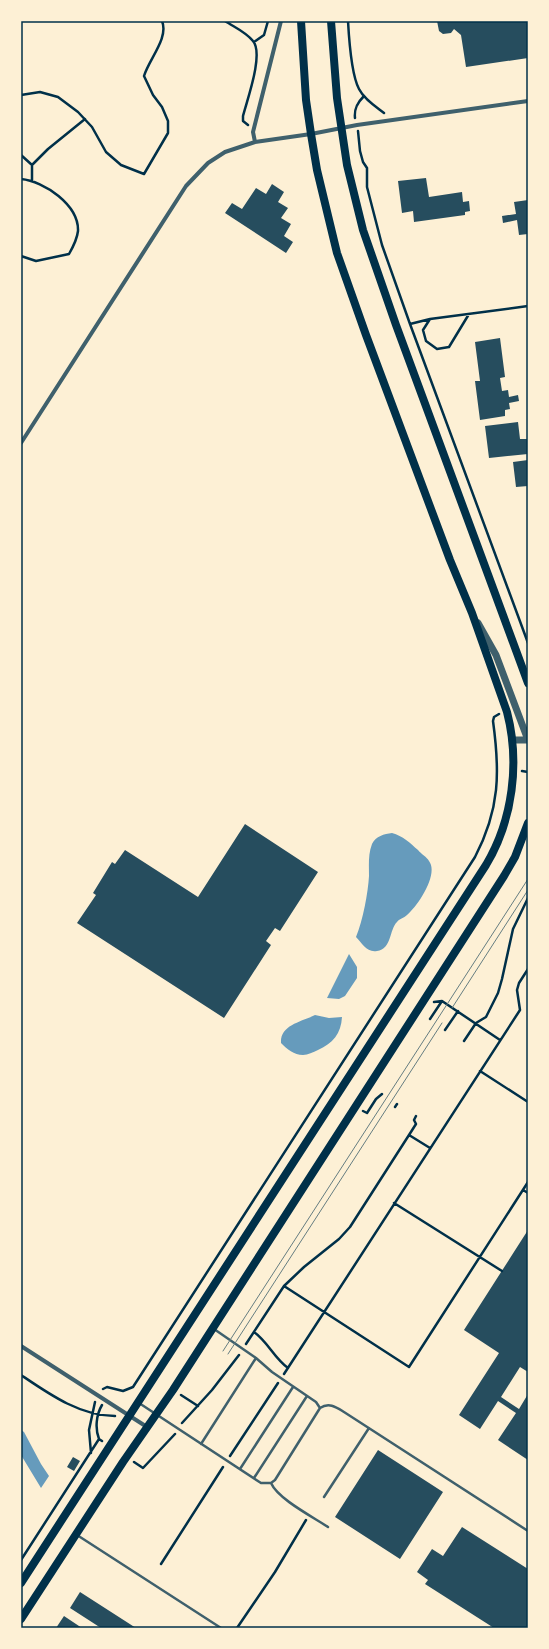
<svg xmlns="http://www.w3.org/2000/svg" width="549" height="1649" viewBox="0 0 549 1649" font-family="'Varela Round',sans-serif">
<style>
.water{fill:#669bbc}
.building{fill:#264d5e}
.lines{fill:none;stroke-linecap:round;stroke-linejoin:round}
.path{stroke:#003049;stroke-width:2.5}
.service{stroke:#3f606c;stroke-width:2.5}
.minor{stroke:#3f606c;stroke-width:4}
.tertiary{stroke:#3f606c;stroke-width:7}
.secondary{stroke:#003049;stroke-width:8}
.tram{stroke:#657d81;stroke-width:1}
.neatline{fill:none;stroke:#003049;stroke-width:1.5}
</style>
<rect width="100%" height="100%" fill="#fdf0d5"/>
<path class="water" d="M392 833C403 836 410 843 418 850 421 854 427 857 429 861 439 874 418 906 407 915 404 918 399 919 397 922 389 930 392 949 377 951 367 953 362 943 356 937 363 920 368 893 369 876 369 866 368 854 372 844 376 836 384 834 392 833Z
M349 954 357 967V978L345 996 339 999 327 998Z
M315 1015 329 1018 342 1017C341 1034 333 1043 318 1050 313 1052 308 1055 303 1055 294 1055 287 1049 281 1043 280 1025 301 1022 315 1015Z
M21 1430 24 1432 41 1464 49 1476 41 1488 21 1455Z"/>
<path class="building" d="M437 21H528V58L466 67 461 35 454 29 451 33 443 34 439 31Z
M426 178 429 197 462 192 463 202 469 201 470 211 465 212V215L414 222 413 211 402 213 398 181Z
M272 184 284 192 278 202 288 208 281 218 291 224 284 236 293 242 286 253 225 213 232 203 242 209 256 188 266 194Z
M528 200V234L519 235 517 220 503 223 502 216 516 214 514 202Z
M500 338 505 377 500 378 502 391 508 390 509 397 518 395 519 401 509 403 510 409 505 410V416L480 420 475 381H480L475 342Z
M518 422 520 439H527L528 454 489 458 485 426Z
M528 460V486L516 487 513 462Z
M245 824 318 872 280 931 275 928 266 941 271 945 224 1018 77 923 96 895 93 893 112 862 115 864 125 850 198 897Z
M528 1230V1372L520 1367 501 1397 519 1409 528 1394V1460L498 1440 516 1413 498 1401 480 1429 459 1415 499 1353 464 1330Z
M378 1450 443 1492 400 1559 335 1517Z
M73 1457 80 1461 74 1471 67 1467Z
M462 1527 528 1569V1628H494L425 1584 428 1580 417 1572 432 1549 443 1556Z
M80 1592 136 1628H101L70 1608Z
M64 1616 82 1628H56Z"/>
<g class="lines">
<path class="path" d="M225 21C234 27 246 32 253 41 264 54 247 100 243 116V121L248 125
M348 21C349 39 351 74 359 89 364 99 375 106 384 113
M254 42 264 35 268 21
M21 95 40 92 58 97 78 112 92 127 106 152 121 165 144 174 168 133V121L162 107 153 95 144 76C149 59 169 38 162 21
M355 118C354 109 357 103 364 96
M358 131 360 151 363 162 367 168V187L382 245 410 324 528 643
M21 155 32 165 48 149 85 119
M21 179C44 181 79 205 78 231 77 240 73 247 69 254L36 261 21 256
M32 180V165
M430 319 423 330 426 341 437 349 449 347 469 314
M410 324 430 319 528 306
M522 771 528 772
M434 1002 442 1001 500 1040
M430 1019 442 1001
M445 1030 458 1011
M464 1041 476 1023 486 1017 498 993 502 979 513 929 528 898
M480 1071 528 1102
M395 1107 397 1104
M363 1111 367 1113 376 1099 382 1094
M409 1135 416 1124 414 1120 416 1116
M523 1190 528 1193
M394 1203 502 1271
M284 1286 409 1367 528 1182
M254 1332C268 1342 274 1358 288 1368
M246 1344 284 1286 304 1267 339 1239 350 1227 409 1135 430 1148
M284 1374 520 1010 517 990 519 983 528 969
M21 1375C49 1394 80 1416 115 1416
M103 1389 107 1387 123 1391 133 1387 475 857C500 809 500 772 493 721L494 717 499 714
M181 1395 198 1406
M182 1423 212 1390 239 1355
M99 1439C95 1429 96 1415 102 1405
M91 1453 89 1430 95 1402
M230 1456 278 1383
M134 1462 143 1468 175 1434
M21 1560 99 1439 102 1441
M161 1564 223 1467
M237 1628 275 1572 306 1520"/>
<path class="service" d="M139 1403 261 1483H271L275 1480 320 1408 316 1402 272 1372 256 1358 214 1329
M320 1408C329 1402 336 1407 344 1412L528 1531
M201 1444 256 1358
M240 1469 293 1387
M254 1478 307 1396
M271 1483C278 1499 313 1517 328 1527
M324 1497 369 1428
M77 1535 221 1628"/>
<path class="minor" d="M255 142 253 132 281 21
M21 443 186 186 208 163 225 152 255 142 311 134 357 125 528 101
M21 1346 147 1427"/>
<path class="tertiary" d="M478 623 496 655 528 740
M512 740H528"/>
<path class="secondary" d="M331 21 337 98 347 165 363 230 396 325 528 683
M21 1583 486 865C513 820 520 762 507 712L472 613 450 560 366 335 337 253 317 170 311 134 306 100 301 21
M21 1619 123 1462 173 1390 504 876 515 857 528 823"/>
<path class="tram" d="M452 1008 528 890
M223 1351 528 879
M228 1354 442 1023"/>
</g>
<rect width="549" height="1649" fill="none" stroke="#fdf0d5" stroke-width="44"/>
<rect x="22" y="22" width="505" height="1605" class="neatline"/>
</svg>
